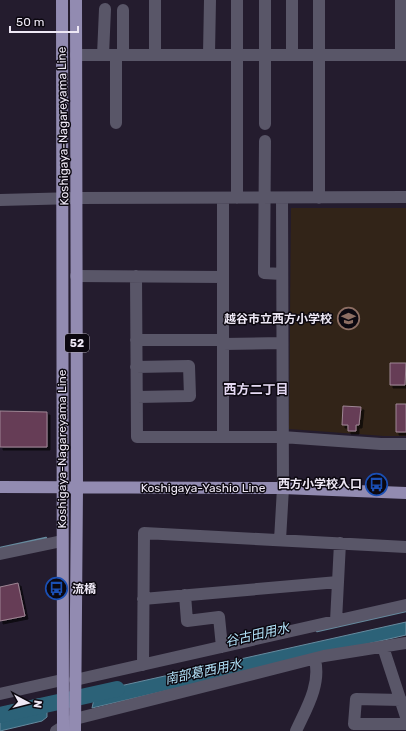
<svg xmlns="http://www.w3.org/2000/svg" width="406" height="731" viewBox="0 0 406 731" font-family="Rubik,'Noto Sans JP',sans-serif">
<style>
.education{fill:#322418}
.water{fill:#2c6278;stroke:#668a9e}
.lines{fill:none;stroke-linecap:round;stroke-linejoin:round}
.stream{stroke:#668a9e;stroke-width:2.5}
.river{stroke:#2c6278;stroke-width:16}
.building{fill:#663d56;stroke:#9e8694;filter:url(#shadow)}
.minor{stroke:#595668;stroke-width:12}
.major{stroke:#928bb1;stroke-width:12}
.labels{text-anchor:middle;stroke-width:3;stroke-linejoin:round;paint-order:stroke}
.shield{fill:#0c0810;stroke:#aaa5b0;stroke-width:1}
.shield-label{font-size:11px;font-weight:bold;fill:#eee8f5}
.street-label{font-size:12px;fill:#eee8f5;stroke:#0c0810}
.poi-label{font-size:12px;font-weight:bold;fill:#eee8f5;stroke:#0c0810;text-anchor:end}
.neighbourhood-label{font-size:13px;font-weight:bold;fill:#e5d9f3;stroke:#0c0810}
.water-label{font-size:13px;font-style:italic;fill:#b1e1f7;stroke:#0c0810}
</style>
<defs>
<filter id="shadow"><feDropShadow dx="3" dy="3" stdDeviation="0" flood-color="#0009"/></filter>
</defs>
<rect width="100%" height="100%" fill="#241c2e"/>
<path class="education" d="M291 208H406V436H384L289 429Z"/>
<path class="water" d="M406 622V635L92 708 96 690 105 687 111 688Z
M38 699H47V717L42 721 0 731V708Z"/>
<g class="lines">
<path class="stream" d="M0 548 46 538
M317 631 406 611"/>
<path class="river" d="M0 715 117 689"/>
</g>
<path class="building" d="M390 363H406L405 385H390Z
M396 404H406V432H396Z
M343 406 361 407 359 425H356V431H348V425H342Z
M0 411 47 412V447H0Z
M18 583 25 616 0 621V587Z"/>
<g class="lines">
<path class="minor" d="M319 0V198
M401 0V55
M209 54 210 0
M76 55H406
M103 55 105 9
M116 55V123
M123 55V10
M155 55V0
M292 55V0
M265 124V0
M265 141 264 273 282 274
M237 198V0
M0 200 76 198 406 197
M76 276 223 277
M136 276 137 437H282L381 444H406
M136 340H222
M223 344 282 343
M136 367 189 366 190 396 137 397
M223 437V198
M280 540 283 488 282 198
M0 554 62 541
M185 595 187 621 219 617 222 647
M143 599 338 582
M336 621 340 543
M383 647 406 717
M143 665 144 533 406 547
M75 680 406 605
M0 694 62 680
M401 700 356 699 354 724H406
M56 731 75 719 324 656 406 643
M296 731C306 709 321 685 315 660"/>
<path class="major" d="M62 0 63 731
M0 487 283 488 406 493
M75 731 77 488 76 0"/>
</g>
<defs>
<symbol id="school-ring" viewBox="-11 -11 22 22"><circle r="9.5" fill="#0c0810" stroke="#8d6e63" stroke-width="1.5"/><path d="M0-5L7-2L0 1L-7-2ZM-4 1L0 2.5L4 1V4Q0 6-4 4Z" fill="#8d6e63"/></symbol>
<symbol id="bus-ring" viewBox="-11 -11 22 22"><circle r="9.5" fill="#0c0810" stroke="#1a4fb4" stroke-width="1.5"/><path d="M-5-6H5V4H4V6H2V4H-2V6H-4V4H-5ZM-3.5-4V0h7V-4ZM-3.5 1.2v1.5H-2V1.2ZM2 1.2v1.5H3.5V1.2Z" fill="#1a4fb4"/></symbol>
</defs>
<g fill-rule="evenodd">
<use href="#school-ring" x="336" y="306" width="25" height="25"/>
<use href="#bus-ring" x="364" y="472" width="25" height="25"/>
<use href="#bus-ring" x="44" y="576" width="25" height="25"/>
</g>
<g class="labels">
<rect class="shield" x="65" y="334" width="24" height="18" rx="3"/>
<g class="shield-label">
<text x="77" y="347">52</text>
</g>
<g class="street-label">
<text transform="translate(63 126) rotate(-91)" y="4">Koshigaya-Nagareyama Line</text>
<text transform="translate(62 449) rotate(-90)" y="4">Koshigaya-Nagareyama Line</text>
<text x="203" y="492">Koshigaya-Yashio Line</text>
</g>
<g class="poi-label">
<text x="332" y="323">越谷市立西方小学校</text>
<text x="362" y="488">西方小学校入口</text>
<text x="72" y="593" text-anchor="start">流橋</text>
</g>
<g class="neighbourhood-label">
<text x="256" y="394">西方二丁目</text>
</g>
<g class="water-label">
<text transform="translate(257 634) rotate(-13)" y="5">谷古田用水</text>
<text transform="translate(203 671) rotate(-12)" y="5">南部葛西用水</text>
</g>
</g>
<g transform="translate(28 703) rotate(97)" stroke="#0c0810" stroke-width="3" paint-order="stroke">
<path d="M0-3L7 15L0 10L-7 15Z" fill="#eee8f5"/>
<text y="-6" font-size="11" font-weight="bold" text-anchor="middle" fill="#eee8f5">N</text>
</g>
<path d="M10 26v6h68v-6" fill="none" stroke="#eee8f5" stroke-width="2"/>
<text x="16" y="26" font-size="12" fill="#eee8f5" stroke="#0c0810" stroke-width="3" paint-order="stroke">50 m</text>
</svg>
